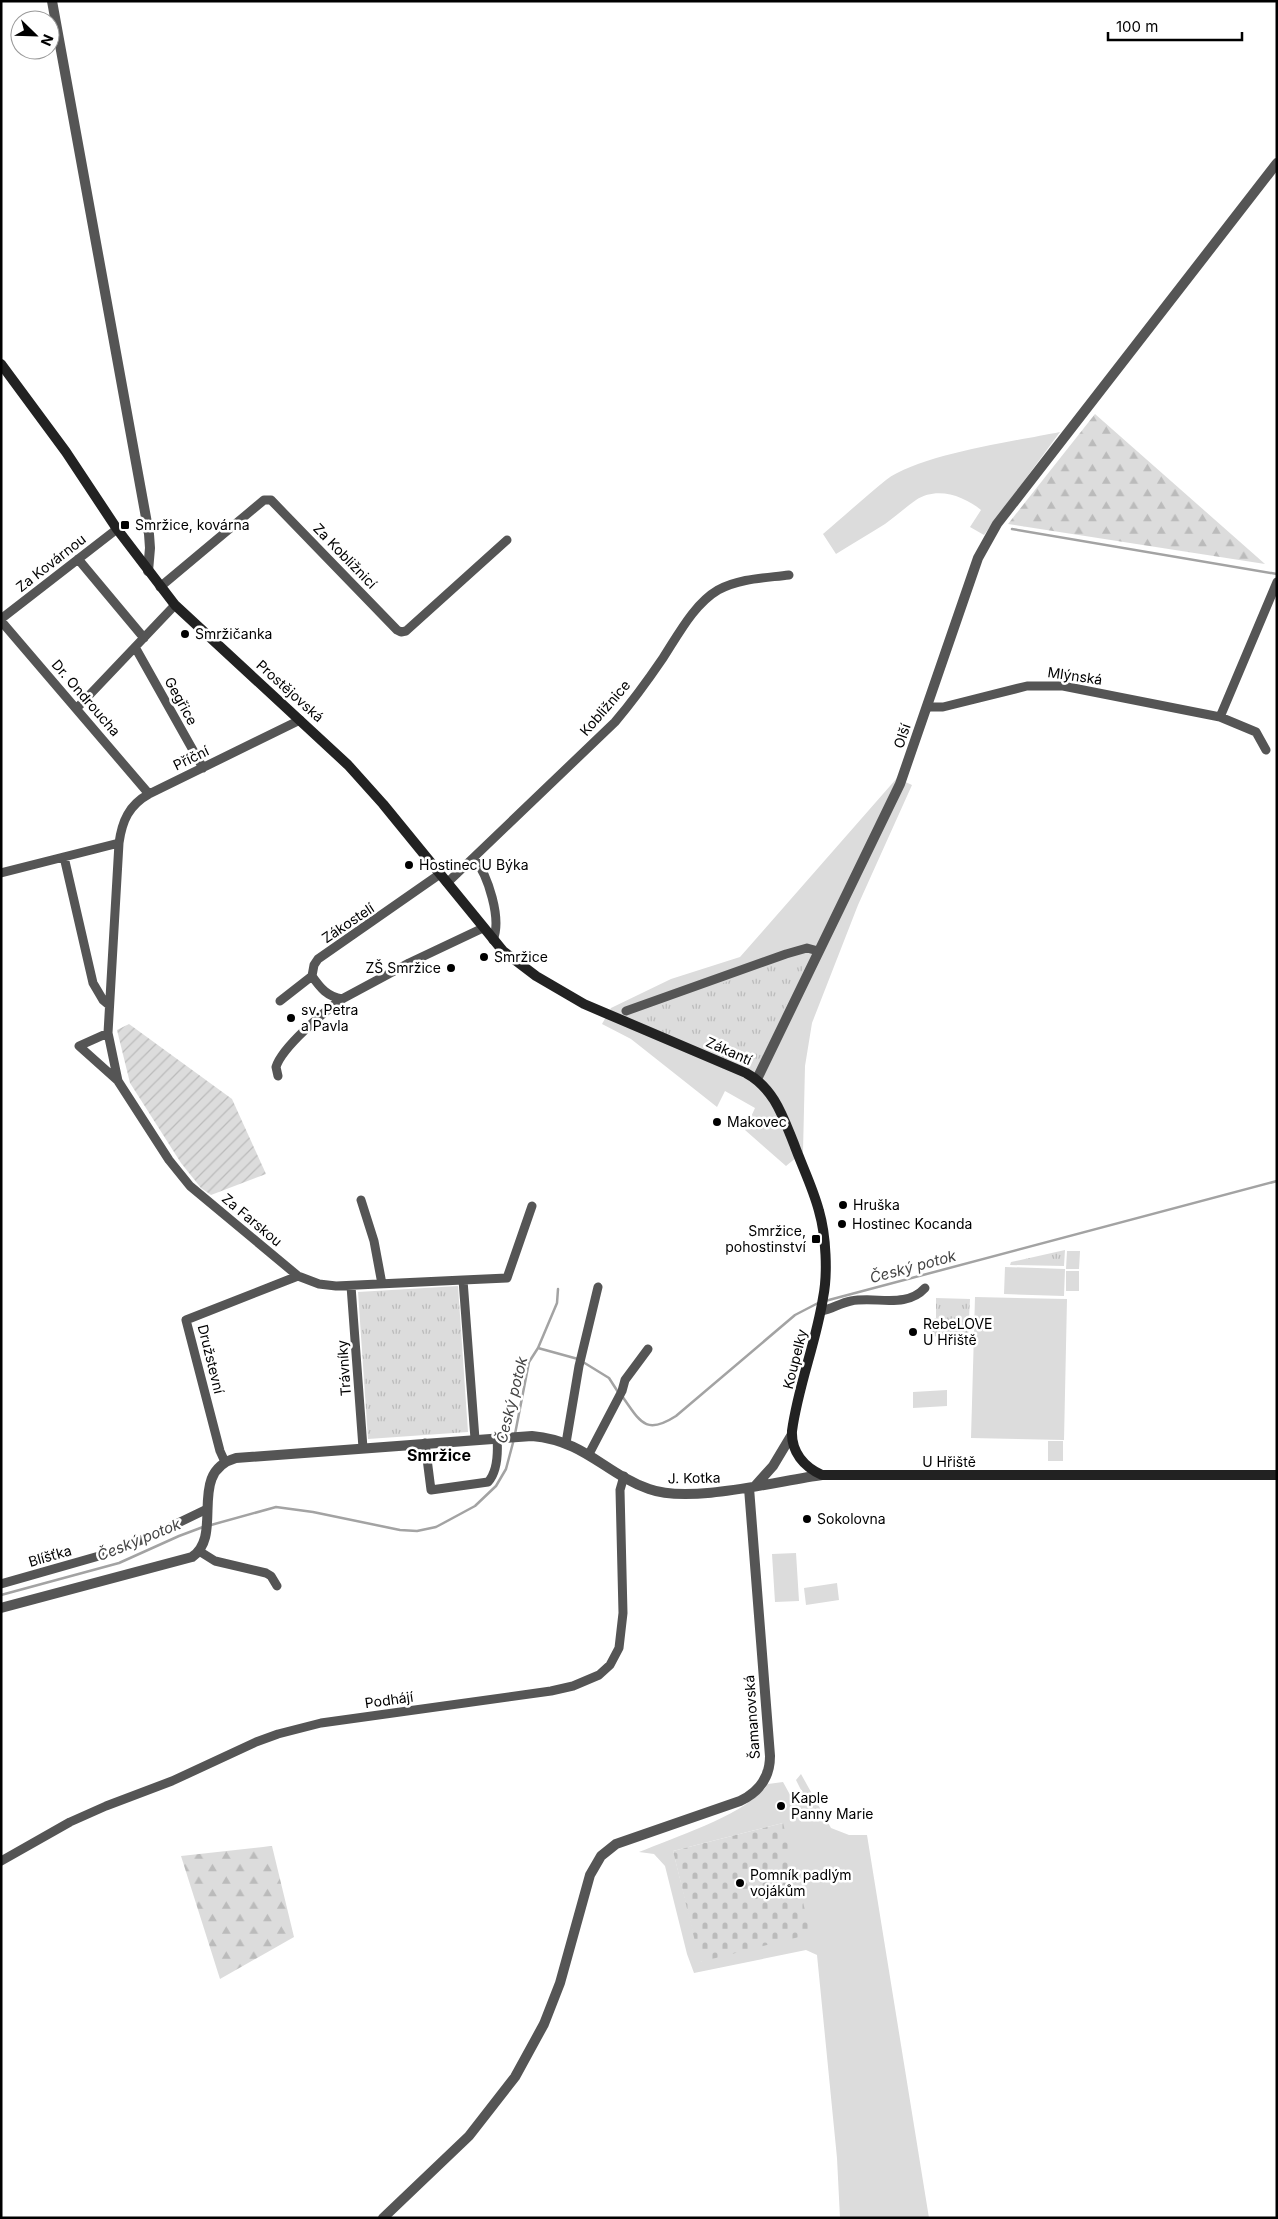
<svg xmlns="http://www.w3.org/2000/svg" width="1278" height="2219" viewBox="0 0 1278 2219" font-family="Inter,sans-serif">
<style>
.grass{fill:#dcdcdc;fill-rule:evenodd}
.forest{fill:url(#forest-firs)}
.cemetery{fill:url(#cemetery-stones)}
.park{fill:url(#park-tufts)}
.garden{fill:url(#garden-furrows)}
.lines{fill:none;stroke-linecap:round;stroke-linejoin:round}
.stream{stroke:#a3a3a3;stroke-width:2.5}
.minor{stroke:#555;stroke-width:9}
.tertiary{stroke:#555;stroke-width:10}
.secondary{stroke:#222;stroke-width:10}
.poi-dot{fill:#000;stroke:#fff;stroke-width:2}
.labels{text-anchor:middle;stroke-width:5;stroke-linejoin:round;paint-order:stroke}
.poi-label{font-size:14px;fill:#000;stroke:#fff;text-anchor:start}
.street-label{font-size:14px;fill:#000;stroke:#fff}
.water-label{font-size:15px;font-style:italic;fill:#444;stroke:#fff}
.quarter-label{font-size:16px;font-weight:bold;fill:#000;stroke:#fff}
</style>
<defs>
<pattern id="forest-firs" width="22" height="20" patternUnits="userSpaceOnUse" patternTransform="scale(1.25)"><rect width="22" height="20" fill="#dcdcdc"/><path d="M5 1l3.5 6h-7zM16 11l3.5 6h-7z" fill="#bbb"/></pattern>
<pattern id="cemetery-stones" width="16" height="16" patternUnits="userSpaceOnUse" patternTransform="scale(1.25)"><rect width="16" height="16" fill="#dcdcdc"/><path d="M2 7V4a2 2 0 0 1 4 0v3zM10 15v-3a2 2 0 0 1 4 0v3z" fill="#bbb"/></pattern>
<pattern id="park-tufts" width="24" height="20" patternUnits="userSpaceOnUse" patternTransform="scale(1.25)"><rect width="24" height="20" fill="#dcdcdc"/><path d="M3 7l-1-3M5 7V3M7 7l1-3M15 17l-1-3M17 17v-4M19 17l1-3" fill="none" stroke="#bbb"/></pattern>
<pattern id="garden-furrows" width="10" height="10" patternUnits="userSpaceOnUse" patternTransform="scale(1.25)"><rect width="10" height="10" fill="#dcdcdc"/><path d="M-1 1l2-2M0 10L10 0M9 11l2-2" fill="none" stroke="#bbb"/></pattern>
</defs>
<rect width="100%" height="100%" fill="#fff"/>
<path class="grass" d="M1060 432 984 535 970 527 981 510C964 496 937 486 916 500 906 507 896 516 885 524 869 534 852 544 836 554L823 534C843 517 866 496 886 480 921 454 1016 441 1060 432Z
M897 778 912 785 858 905 812 1023 805 1066 803 1152 786 1166 745 1130 755 1108 725 1091 717 1107 631 1039 602 1024 611 1008 671 979 740 957Z
M1067 1251H1080L1079 1269H1066Z
M1005 1267 1065 1269 1064 1296 1004 1294Z
M1066 1271H1079V1291H1066Z
M975 1297 1067 1299 1064 1440 971 1438Z
M947 1390V1406L913 1408V1392Z
M1048 1441H1063V1461H1048Z
M796 1553 799 1601 775 1602 772 1554Z
M837 1583 839 1600 806 1605 804 1588Z
M801 1774 831 1828 849 1835H867L929 2218H840L837 2158 817 1955 806 1950 694 1973 687 1954 665 1866 654 1854 639 1852C674 1837 748 1814 768 1784L783 1782 794 1802 804 1796 796 1780ZM783 1823 701 1962 673 1851Z"/>
<path class="forest" d="M1095 414 1265 564 1008 524Z
M272 1846 294 1937 220 1979 181 1856Z"/>
<path class="cemetery" d="M783 1823 811 1934 700 1962 673 1851Z"/>
<path class="park" d="M799 960 804 966 756 1066 751 1071 630 1019 633 1015 779 963Z
M1065 1250 1064 1266 1010 1265 1011 1262Z
M458 1286 468 1432 368 1439 358 1292Z
M936 1298 970 1299 968 1339 931 1336 930 1321 936 1318Z"/>
<path class="garden" d="M129 1024 232 1099 266 1174 211 1195 201 1188 181 1163 130 1083 117 1030Z"/>
<g class="lines">
<path class="stream" d="M1012 529 1277 574
M825 1301 1277 1181
M538 1348 557 1303 558 1289
M583 1362 609 1378 618 1392
M622 1396C640 1421 645 1436 676 1416L795 1315 820 1302
M515 1434 529 1362 538 1348 578 1359
M211 1525 276 1507 313 1512 400 1530 417 1531 436 1527 475 1506 496 1486 506 1469 514 1439
M1 1595 119 1563 179 1536 203 1527"/>
<path class="minor" d="M78 559 144 638
M160 587 264 500H271L397 630 401 632 406 631 507 540
M1 619 117 529
M1 621 149 794
M135 647 203 768
M927 707H943L1027 686H1063L1220 717 1256 732 1266 750
M77 708 175 605
M1220 717 1277 582
M300 720 149 794C129 805 122 821 119 843L108 1033 118 1081 169 1160 190 1186 298 1276 319 1284 336 1286 463 1280 475 1439
M64 857 93 983 103 1000 109 1005
M474 858C488 875 502 919 493 940
M1 873 119 843
M440 874 318 959 314 965 312 976C321 989 327 996 342 999L409 963 483 928
M447 883 615 722C632 702 648 680 663 658 678 635 694 604 718 590 740 578 766 578 789 575
M280 1001 312 976
M626 1011 786 954 807 948 818 951
M108 1033 79 1046 117 1080
M278 1076 276 1067C282 1047 325 1011 342 999
M361 1200 374 1241 382 1284
M463 1280 507 1278 532 1206
M351 1286 363 1448
M821 1311C832 1309 840 1303 851 1301 876 1296 906 1309 925 1288
M425 1443 431 1490 488 1482C498 1471 498 1452 497 1438
M566 1443 579 1366 598 1287
M589 1454 622 1391 625 1380 648 1349
M225 1462 220 1451 186 1320 298 1276
M199 1551 215 1561 266 1573 271 1576 277 1586
M1 1584 106 1554 149 1537 207 1509
M1 1861 70 1822 106 1806 172 1781 256 1742 278 1734 321 1723 551 1691 573 1686 599 1675 610 1665 619 1648 623 1613 620 1490 624 1476"/>
<path class="tertiary" d="M52 1 149 534 150 548 148 571
M757 1079 900 784 978 558 997 524 1277 163
M755 1486 773 1466 791 1436
M1 1608 192 1557C225 1535 186 1472 236 1458L532 1436C586 1441 604 1473 649 1489 690 1504 777 1481 822 1475
M383 2218 469 2136 515 2077 544 2024 560 1983 590 1875 601 1856 616 1844 740 1801C759 1792 770 1778 770 1756L749 1488"/>
<path class="secondary" d="M1 364 66 452 117 529 175 605 348 765 383 804 503 951 536 976 584 1004 746 1073C774 1088 783 1117 794 1144 802 1166 813 1188 819 1211 826 1235 828 1274 823 1298 816 1343 798 1386 792 1431 791 1452 804 1467 822 1475H1277"/>
</g>
<g class="poi-dot">
<rect x="120" y="520" width="10" height="10" rx="2.5"/>
<circle cx="185" cy="634" r="5"/>
<circle cx="409" cy="865" r="5"/>
<circle cx="484" cy="957" r="5"/>
<circle cx="451" cy="968" r="5"/>
<circle cx="291" cy="1018" r="5"/>
<circle cx="717" cy="1122" r="5"/>
<circle cx="843" cy="1205" r="5"/>
<circle cx="842" cy="1224" r="5"/>
<rect x="811" y="1234" width="10" height="10" rx="2.5"/>
<circle cx="913" cy="1332" r="5"/>
<circle cx="807" cy="1519" r="5"/>
<circle cx="781" cy="1806" r="5"/>
<circle cx="740" cy="1883" r="5"/>
</g>
<g class="labels">
<g class="poi-label">
<text x="135" y="530">Smržice, kovárna</text>
<text x="195" y="639">Smržičanka</text>
<text x="419" y="870">Hostinec U Býka</text>
<text x="494" y="962">Smržice</text>
<text x="441" y="973" text-anchor="end">ZŠ Smržice</text>
<text x="301" y="1015">sv. Petra<tspan x="301" dy="16">a Pavla</tspan></text>
<text x="727" y="1127">Makovec</text>
<text x="853" y="1210">Hruška</text>
<text x="852" y="1229">Hostinec Kocanda</text>
<text x="806" y="1236" text-anchor="end">Smržice,<tspan x="806" dy="16">pohostinství</tspan></text>
<text x="923" y="1329">RebeLOVE<tspan x="923" dy="16">U Hřiště</tspan></text>
<text x="817" y="1524">Sokolovna</text>
<text x="791" y="1803">Kaple<tspan x="791" dy="16">Panny Marie</tspan></text>
<text x="750" y="1880">Pomník padlým<tspan x="750" dy="16">vojákům</tspan></text>
</g>
<g class="street-label">
<text transform="translate(345 556) rotate(46)" y="5">Za Kobližnicí</text>
<text transform="translate(51 563) rotate(-38)" y="5">Za Kovárnou</text>
<text transform="translate(1075 676) rotate(8)" y="5">Mlýnská</text>
<text transform="translate(290 691) rotate(42)" y="5">Prostějovská</text>
<text transform="translate(86 698) rotate(49)" y="5">Dr. Ondroucha</text>
<text transform="translate(181 701) rotate(61)" y="5">Gegřice</text>
<text transform="translate(605 708) rotate(-49)" y="5">Kobližnice</text>
<text transform="translate(902 736) rotate(-71)" y="5">Olší</text>
<text transform="translate(191 758) rotate(-26)" y="5">Příční</text>
<text transform="translate(348 923) rotate(-34)" y="5">Zákostelí</text>
<text transform="translate(729 1051) rotate(24)" y="5">Zákantí</text>
<text transform="translate(252 1220) rotate(40)" y="5">Za Farskou</text>
<text transform="translate(211 1359) rotate(76)" y="5">Družstevní</text>
<text transform="translate(795 1359) rotate(-76)" y="5">Koupelky</text>
<text transform="translate(344 1368) rotate(-94)" y="5">Trávníky</text>
<text x="949" y="1467">U Hřiště</text>
<text transform="translate(694 1478) rotate(-1)" y="5">J. Kotka</text>
<text transform="translate(50 1556) rotate(-16)" y="5">Blíšťka</text>
<text transform="translate(389 1700) rotate(-8)" y="5">Podhájí</text>
<text transform="translate(752 1717) rotate(-94)" y="5">Šamanovská</text>
</g>
<g class="water-label">
<text transform="translate(913 1267) rotate(-15)" y="5">Český potok</text>
<text transform="translate(512 1400) rotate(-76)" y="5">Český potok</text>
<text transform="translate(139 1540) rotate(-22)" y="5">Český potok</text>
</g>
<g class="quarter-label">
<text x="439" y="1461">Smržice</text>
</g>
</g>
<rect width="1278" height="2219" fill="none" stroke="#000000" stroke-width="5"/>
<g transform="translate(35 35) rotate(113)"><circle r="24" fill="#ffffff" stroke="#999999"/>
<path d="M0-4L9 19L0 12L-9 19Z" fill="#000000"/>
<text y="-8" font-size="14" font-weight="bold" text-anchor="middle" fill="#000000">N</text>
</g>
<path d="M1108 32v8h134v-8" fill="none" stroke="#000000" stroke-width="2.5"/>
<text x="1116" y="32" font-size="15" fill="#000000" stroke="#ffffff" stroke-width="4" paint-order="stroke">100 m</text>
</svg>
